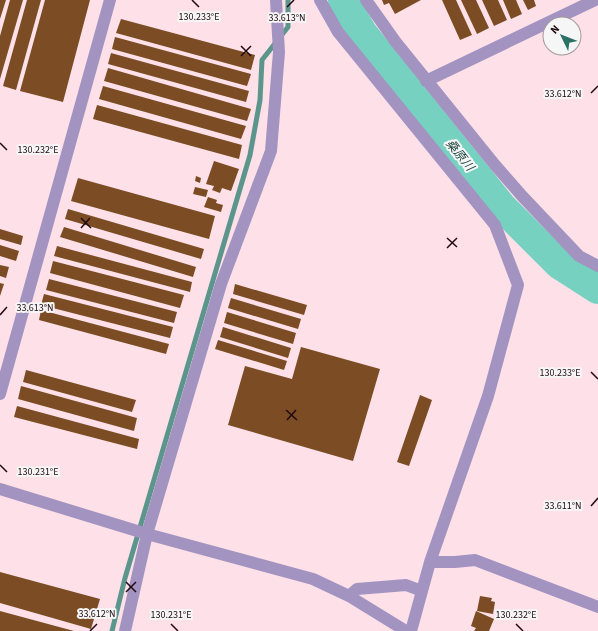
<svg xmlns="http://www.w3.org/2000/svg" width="598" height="631" viewBox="0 0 598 631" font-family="'Source Sans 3','Noto Sans JP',sans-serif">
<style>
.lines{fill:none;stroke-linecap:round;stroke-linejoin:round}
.stream{stroke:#5c958c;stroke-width:5}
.river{stroke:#76d1c0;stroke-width:30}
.building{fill:#7c4d24}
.minor{stroke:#a293c1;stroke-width:12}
.ticks{fill:none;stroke:#210a12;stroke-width:1.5}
.labels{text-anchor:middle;stroke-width:4;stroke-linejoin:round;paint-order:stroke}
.water-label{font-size:12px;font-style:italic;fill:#1d473f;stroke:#f6f6f6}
.ticks-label{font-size:10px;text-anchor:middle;fill:#210a12;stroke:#f6f6f6;stroke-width:4;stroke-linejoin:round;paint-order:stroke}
</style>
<rect width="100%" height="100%" fill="#fde0e8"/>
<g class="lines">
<path class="stream" d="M112 631 125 578 250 155 260 100 262 60 288 27V0"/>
<path class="river" d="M343 0 363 34 501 206 559 264 598 289"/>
</g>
<path class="building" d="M0 0H6L0 19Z
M10 0H23L0 79V36Z
M27 0H41L16 90 3 86Z
M45 0H90L63 102 20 91Z
M382 0H421L395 14 389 3 384 5Z
M442 0H456L472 35 460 40Z
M461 0H476L489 28 477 34Z
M482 0H498L507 20 494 26Z
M503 0H516L522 14 511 19Z
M523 0H534L536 6 528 10Z
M121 19 255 55 251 70 116 33Z
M115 37 251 74 247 86 112 49Z
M111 53 249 91 246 102 108 64Z
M108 68 251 109 247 121 104 81Z
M103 86 246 126 241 139 99 99Z
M97 105 242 145 239 159 93 119Z
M214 161 239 169 231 191 222 188 220 193 212 190 214 186 206 184Z
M196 176 201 178 200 183 195 181Z
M78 178 215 216 209 239 71 201Z
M195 187 208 190 206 197 193 194Z
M208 197 217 200 216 203 223 205 221 212 204 207Z
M68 209 204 249 201 259 65 219Z
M64 227 196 267 193 277 60 237Z
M0 229 23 236 21 245 0 239Z
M0 245 19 251 16 261 0 256Z
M57 246 192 282 190 292 54 256Z
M53 261 184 295 180 308 50 273Z
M0 265 9 267 6 278 0 276Z
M49 279 177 312 174 323 46 290Z
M0 283 4 284 0 296Z
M235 284 307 305 304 315 233 294Z
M44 294 173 327 170 338 41 305Z
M231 298 301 319 298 329 228 308Z
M41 310 169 344 166 354 39 320Z
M227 312 296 333 293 344 224 323Z
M223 327 291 348 288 358 220 337Z
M218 340 287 361 284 370 215 349Z
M301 347 380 369 353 461 228 425 245 366 292 379Z
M26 370 136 400 132 412 23 382Z
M21 386 137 418 134 431 18 399Z
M420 395 432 400 409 466 397 462Z
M17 406 139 439 137 449 14 417Z
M0 572 100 599 91 629 0 603Z
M480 596 492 598 491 601 495 602 493 614 477 611Z
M0 611 74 631H0Z
M476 611 494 619 489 631H474L476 628 471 626Z"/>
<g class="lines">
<path class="minor" d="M320 0 338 32 495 225 518 285 488 396 430 562 411 631
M366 0 395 41 495 165 523 197 579 256 598 266
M426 81 595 0
M0 394 110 0
M0 489 147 534 313 579 349 596 406 631
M430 562H455L475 560 598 607
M349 596 357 589 406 585 422 591
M125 631 147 534 221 284 271 151 279 52 276 0"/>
</g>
<path class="ticks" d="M192 0 199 7M287 7 294 0M241 46 251 56M241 56 251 46M591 93 598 86M0 143 7 150M81 218 91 228M81 228 90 218M447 238 457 247M447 248 457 238M0 315 7 307M591 372 598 379M286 410 297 420M287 420 296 410M0 465 7 472M591 506 598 498M126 582 136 592M126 592 136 582M171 624 178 631M516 624 523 631M90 631 97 624"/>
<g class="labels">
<g class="water-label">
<text transform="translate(460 155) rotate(51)" y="4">桑原川</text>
</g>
</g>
<g class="ticks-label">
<text x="199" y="20">130.233°E</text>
<text x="287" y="21">33.613°N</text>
<text x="563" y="97">33.612°N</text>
<text x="38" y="153">130.232°E</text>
<text x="35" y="311">33.613°N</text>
<text x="560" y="376">130.233°E</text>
<text x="38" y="475">130.231°E</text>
<text x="563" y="509">33.611°N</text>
<text x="97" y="617">33.612°N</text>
<text x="171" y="618">130.231°E</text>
<text x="516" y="618">130.232°E</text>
</g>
<g transform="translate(562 36) rotate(313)"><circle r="19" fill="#f6f6f6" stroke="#a1989b"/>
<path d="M0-3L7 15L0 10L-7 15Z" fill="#2c7165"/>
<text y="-6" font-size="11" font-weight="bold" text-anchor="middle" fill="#210a12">N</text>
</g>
</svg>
